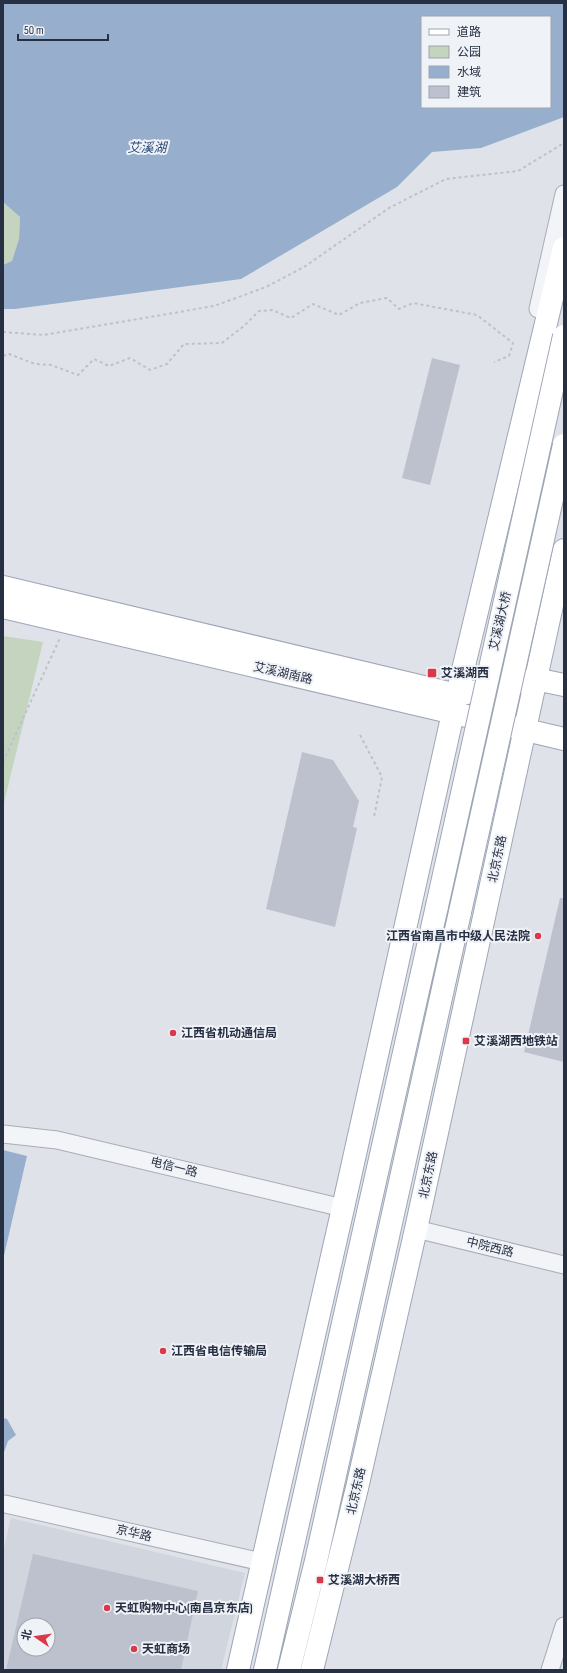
<svg xmlns="http://www.w3.org/2000/svg" width="567" height="1673" viewBox="0 0 567 1673" font-family="'Sofia Sans Condensed','Noto Sans SC',sans-serif">
<style>
.built{fill:#d1d5de;fill-rule:evenodd}
.green{fill:#c4d4bf}
.water{fill:#97afcc;fill-rule:evenodd}
.building{fill:#bcc1cd;fill-rule:evenodd}
.lines{fill:none;stroke-linecap:round;stroke-linejoin:round}
.minor-casing{stroke:#a8adb7;stroke-width:19}
.major-casing{stroke:#9da6b6;stroke-width:24}
.path{stroke:#bdc1c8;stroke-width:2;stroke-dasharray:3 3;stroke-linecap:butt}
.minor{stroke:#f2f4f7;stroke-width:17}
.major{stroke:#fff;stroke-width:22}
.major-bridge-casing{stroke:#9da6b6;stroke-width:24;stroke-linecap:butt}
.major-bridge{stroke:#fff;stroke-width:22}
.poi-dot{fill:#d83a4c;stroke:#eff2f7;stroke-width:1.5}
.labels{text-anchor:middle;stroke-width:4;stroke-linejoin:round;paint-order:stroke}
.street-label{font-size:12px;fill:#272f42;stroke:#eff2f7}
.poi-label{font-size:12px;font-weight:bold;fill:#272f42;stroke:#eff2f7;text-anchor:start}
.water-label{font-size:13px;font-style:italic;fill:#2e4c79;stroke:#eff2f7}
</style>
<rect width="100%" height="100%" fill="#dfe3e9"/>
<path class="built" d="M11 1518 245 1573 221 1670H3V1552ZM24 1625H48V1649H24Z"/>
<path class="green" d="M3 202 20 217 19 239 12 261 3 265Z
M3 636 43 642 3 807Z"/>
<path class="water" d="M3 3H564V117L481 148 432 152 397 187 241 279 15 309H3V265L12 261 19 239 20 217 3 202ZM422 17H550V107H422Z
M3 1150 27 1156 3 1260Z
M3 1418 7 1419 16 1435 8 1441 3 1455Z"/>
<path class="building" d="M432 358 460 365 430 485 402 478Z
M302 752 333 760 359 801 353 827 357 828 335 927 266 909Z
M560 898H564V1062L524 1052Z
M33 1554 198 1591 181 1670H6ZM24 1625H48V1649H24Z"/>
<g class="lines">
<defs>
<path id="minor" d="M538 309 564 194
M3 1134 57 1140 343 1208
M416 1229 564 1265
M5 1504 262 1562
M550 1670 564 1626"/>
<path id="major" d="M3 587 457 695 535 679 564 685
M3 607 564 739
M238 1670 343 1208 457 695 564 248
M265 1670 437 906
M289 1670 316 1561 460 912
M312 1670 357 1488 416 1229 564 550"/>
</defs>
<use href="#minor" class="minor-casing"/>
<use href="#major" class="major-casing"/>
<path class="path" d="M3 332 44 335 214 306 266 287 304 267 389 208 446 179 518 171 564 143
M3 356 9 354 35 364 51 365 78 375 94 359 109 366 130 358 150 370 167 364 184 344 222 343 244 326 259 311 272 310 291 318 313 304 339 315 360 303 387 298 399 309 413 303 477 315 513 343 509 356 494 362
M360 735 382 777 374 817
M3 762 60 638"/>
<use href="#minor" class="minor"/>
<use href="#major" class="major"/>
<defs>
<path id="major-bridge" d="M437 906 564 336
M460 912 564 445"/>
</defs>
<use href="#major-bridge" class="major-bridge-casing"/>
<use href="#major-bridge" class="major-bridge"/>
</g>
<g class="poi-dot">
<rect x="427" y="668" width="10" height="10" rx="2"/>
<circle cx="538" cy="936" r="4"/>
<circle cx="173" cy="1033" r="4"/>
<rect x="462" y="1037" width="8" height="8" rx="2"/>
<circle cx="163" cy="1351" r="4"/>
<rect x="316" y="1576" width="8" height="8" rx="2"/>
<circle cx="107" cy="1608" r="4"/>
<circle cx="134" cy="1649" r="4"/>
</g>
<g class="labels">
<g class="street-label">
<text transform="translate(500 621) rotate(-77)" y="4">艾溪湖大桥</text>
<text transform="translate(283 673) rotate(13)" y="4">艾溪湖南路</text>
<text transform="translate(497 859) rotate(-78)" y="4">北京东路</text>
<text transform="translate(174 1167) rotate(14)" y="4">电信一路</text>
<text transform="translate(428 1175) rotate(-78)" y="4">北京东路</text>
<text transform="translate(490 1247) rotate(14)" y="4">中院西路</text>
<text transform="translate(356 1491) rotate(-77)" y="4">北京东路</text>
<text transform="translate(134 1533) rotate(13)" y="4">京华路</text>
</g>
<g class="poi-label">
<text x="441" y="677">艾溪湖西</text>
<text x="530" y="940" text-anchor="end">江西省南昌市中级人民法院</text>
<text x="181" y="1037">江西省机动通信局</text>
<text x="474" y="1045">艾溪湖西地铁站</text>
<text x="171" y="1355">江西省电信传输局</text>
<text x="328" y="1584">艾溪湖大桥西</text>
<text x="115" y="1612">天虹购物中心(南昌京东店)</text>
<text x="142" y="1653">天虹商场</text>
</g>
<g class="water-label">
<text x="147" y="152">艾溪湖</text>
</g>
</g>
<rect width="567" height="1673" fill="none" stroke="#272f42" stroke-width="8"/>
<rect x="421" y="16" width="130" height="92" fill="#eff2f7" stroke="#9fa4af"/>
<rect x="429" y="29" width="20" height="6" fill="#ffffff" stroke="#9fa4af"/>
<text x="457" y="36" font-size="12" fill="#272f42">道路</text>
<rect x="429" y="46" width="20" height="12" fill="#c4d4bf" stroke="#9fa4af"/>
<text x="457" y="56" font-size="12" fill="#272f42">公园</text>
<rect x="429" y="66" width="20" height="12" fill="#97afcc" stroke="#9fa4af"/>
<text x="457" y="76" font-size="12" fill="#272f42">水域</text>
<rect x="429" y="86" width="20" height="12" fill="#bcc1cd" stroke="#9fa4af"/>
<text x="457" y="96" font-size="12" fill="#272f42">建筑</text>
<g transform="translate(36 1637) rotate(283)"><circle r="19" fill="#eff2f7" stroke="#9fa4af"/>
<path d="M0-3L7 15L0 10L-7 15Z" fill="#d83a4c"/>
<text y="-6" font-size="11" font-weight="bold" text-anchor="middle" fill="#272f42">北</text>
</g>
<path d="M18 34v6h90v-6" fill="none" stroke="#272f42" stroke-width="2"/>
<text x="24" y="34" font-size="12" fill="#272f42" stroke="#eff2f7" stroke-width="3" paint-order="stroke">50 m</text>
</svg>
